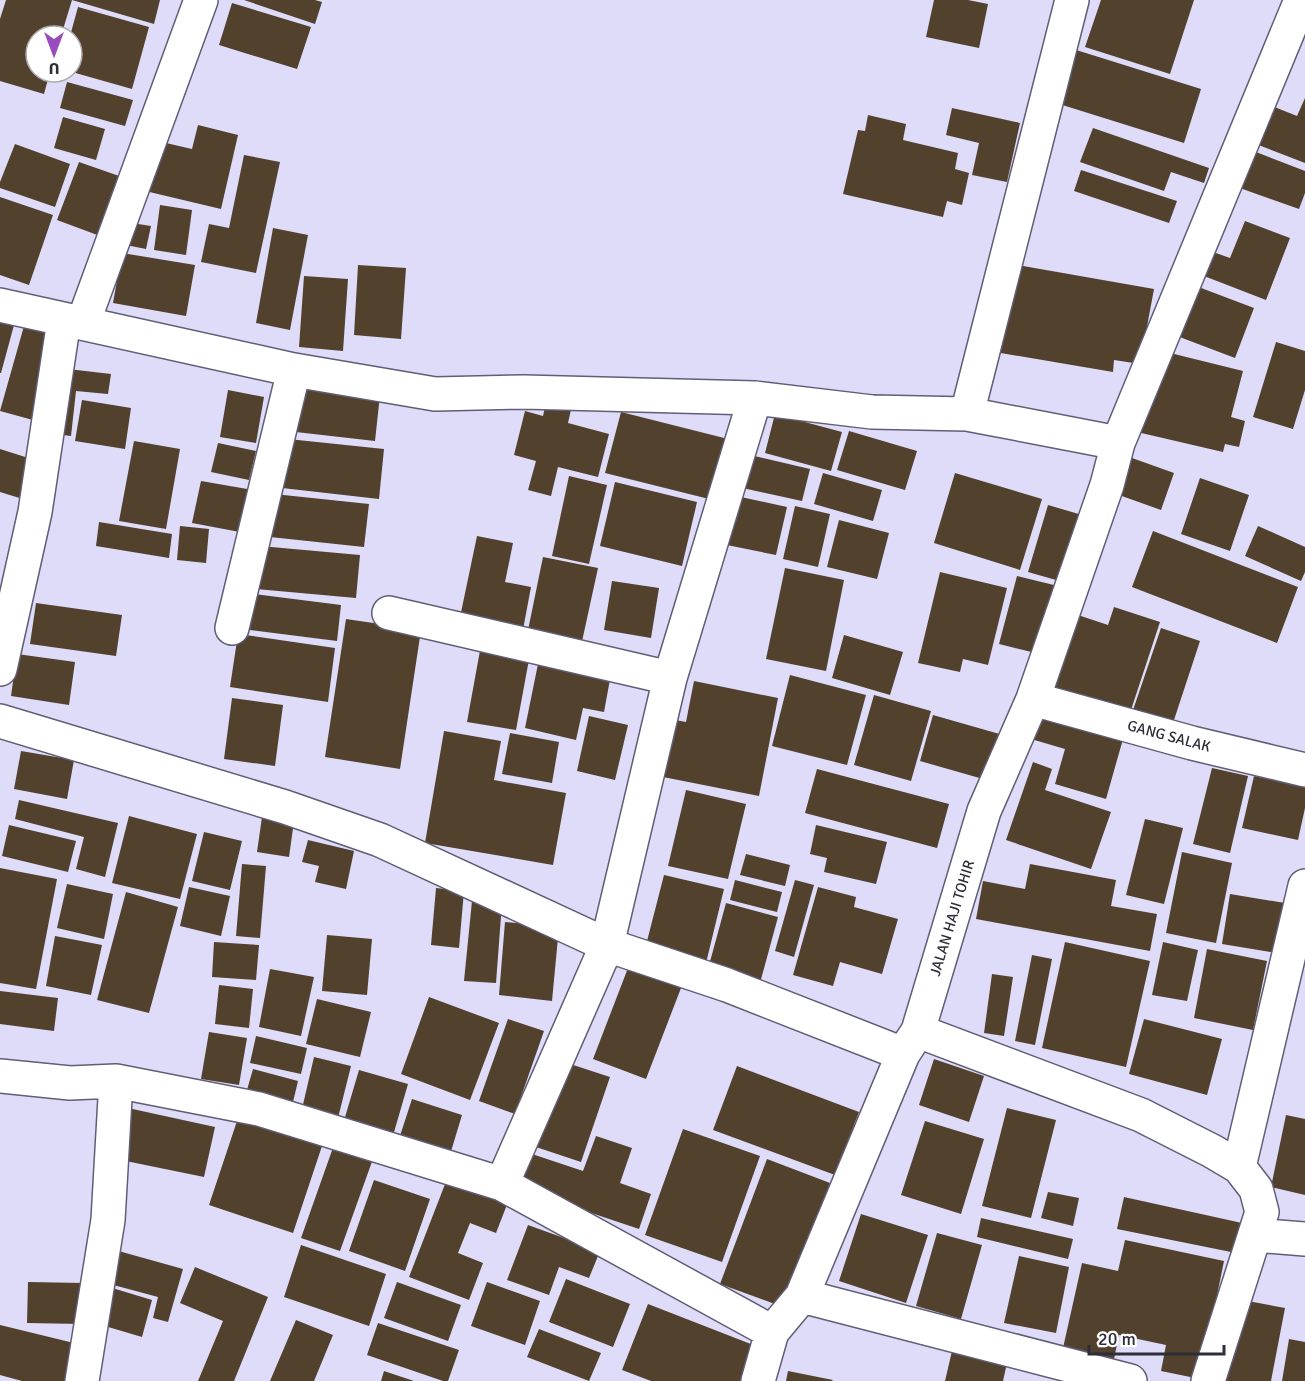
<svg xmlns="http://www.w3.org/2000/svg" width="1305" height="1381" viewBox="0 0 1305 1381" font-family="Signika,sans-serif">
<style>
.building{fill:#52412d}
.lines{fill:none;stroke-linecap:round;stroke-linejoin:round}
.minor-casing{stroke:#605d76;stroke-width:36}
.minor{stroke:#fff;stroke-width:33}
.labels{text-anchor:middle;stroke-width:6;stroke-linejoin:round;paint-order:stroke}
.street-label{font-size:15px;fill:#2e2d38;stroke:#fff}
</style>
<rect width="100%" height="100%" fill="#dfdcf9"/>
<path class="building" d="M6 0H72L61 36H36V72H50L44 94 0 81V19Z
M72 0H160L154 24Z
M244 0H315L322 2 315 24Z
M934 0H968L988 4 979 48 926 37Z
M1101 0H1194L1170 74 1085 47Z
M232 3 311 27 297 69 219 45Z
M78 7 149 27 132 89 72 72V36H70Z
M1073 49 1201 89 1184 143 1056 103Z
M67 82 133 100 125 126 60 108Z
M1305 98V163L1256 144 1272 106 1297 116Z
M952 108 1020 123 1007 182 972 175 979 143 946 135Z
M868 115 906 124 903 140 958 153 955 169 969 173 962 205 947 201 943 217 843 194 858 130 865 131Z
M63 117 105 129 96 160 54 148Z
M198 125 238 135 221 209 141 190 153 140 192 149Z
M1093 128 1209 168 1204 183 1171 172 1164 191 1080 162Z
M15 144 70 164 55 207 0 188V182Z
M1251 150 1305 171V193L1299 209 1237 187Z
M244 155 280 162 256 273 201 262 209 224 229 228Z
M79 162 122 177 100 236 57 220Z
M1081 170 1177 201 1169 223 1074 191Z
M0 197 53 215 29 285 0 275Z
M160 205 192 210 186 255 154 250Z
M1245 221 1290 238 1266 300 1204 276 1213 252 1230 258Z
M125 222 151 226 146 249 121 244Z
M273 228 308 235 290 330 256 323Z
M122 253 195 265 186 316 113 303Z
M1011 264 1154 289 1140 364 1114 360 1113 372 995 352Z
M358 265 406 268 401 339 354 335Z
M304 276 348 279 343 351 299 347Z
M1188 283 1254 308 1235 358 1169 333Z
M0 321 14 325 1 373H0Z
M24 326 55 335 33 420 0 411Z
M1276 342 1305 351V390L1293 429 1253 417Z
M1158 350 1243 371 1231 417 1245 421 1239 447 1225 444 1223 452 1137 432Z
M68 369 111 374 108 394 76 391 71 436 55 434Z
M292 385 380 395 375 441 287 431Z
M228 390 264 397 256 443 220 437Z
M547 398 572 405 568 423 609 434 598 477 558 467 551 496 528 490 536 461 514 455 525 411 543 416Z
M82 400 131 408 125 449 75 441Z
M621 412 732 440 717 501 605 473Z
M775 414 842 432 831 471 765 453Z
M849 431 917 451 905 490 837 470Z
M288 439 384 449 379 499 282 488Z
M134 441 180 449 166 529 119 521Z
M218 443 256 451 249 480 211 472Z
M0 449 38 461 26 500 0 492Z
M746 454 810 469 802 501 738 487Z
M1132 458 1174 473 1161 510 1119 495Z
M823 473 882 490 873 521 814 504Z
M955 473 1042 499 1020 570 934 543Z
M569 476 607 485 589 564 552 556Z
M1200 478 1249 495 1230 551 1181 534Z
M201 481 253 490 245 533 192 523Z
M615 482 697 502 682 566 600 546Z
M274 494 369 504 364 547 270 537Z
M727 494 787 507 776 555 717 543Z
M1048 505 1089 517 1070 584 1028 572Z
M795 506 830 514 818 567 783 559Z
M839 520 889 533 877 579 827 567Z
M99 522 172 534 169 558 96 546Z
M180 526 209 529 206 563 177 560Z
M1258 526 1305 547V572L1301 581 1245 556Z
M1153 531 1298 587 1277 643 1132 587Z
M477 536 513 543 505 582 531 587 522 635 459 622Z
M260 546 360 555 356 598 256 589Z
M543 557 598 568 581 646 527 635Z
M785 568 844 580 826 671 766 659Z
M940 572 1007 588 988 665 963 659 960 672 918 663Z
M1017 576 1062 587 1044 655 999 644Z
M612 581 659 588 651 638 604 630Z
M254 594 341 605 337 641 250 630Z
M36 603 122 615 116 656 30 644Z
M1114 607 1160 622 1129 716 1050 690 1075 614 1108 625Z
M346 619 421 630 400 769 325 757Z
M1161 628 1200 641 1172 726 1132 713Z
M238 634 335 648 328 702 230 687Z
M844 635 903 652 890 695 832 678Z
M481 645 530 654 516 730 467 722Z
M17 654 75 662 69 705 11 696Z
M539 659 611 674 604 712 583 708 576 740 525 728Z
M790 675 866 695 847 765 772 746Z
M694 681 778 698 759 796 653 775 664 718 686 722Z
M874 695 931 711 911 781 854 765Z
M232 698 283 705 275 766 224 759Z
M1039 714 1123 739 1106 799 1055 784 1065 749 1031 739Z
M933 715 1003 735 990 781 920 761Z
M589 716 628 725 615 780 577 771Z
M444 731 501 741 494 780 566 793 553 865 425 843Z
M510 733 559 742 552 783 502 774Z
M21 751 74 760 67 799 14 789Z
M1033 762 1052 769 1045 790 1111 812 1091 869 1006 840Z
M1212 768 1248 776 1230 853 1193 844Z
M817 769 949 804 937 848 805 813Z
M1254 776 1305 787V808L1298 840 1242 828Z
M686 790 746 804 728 879 668 866Z
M19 800 118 823 105 877 76 869 84 837 15 819Z
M263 810 295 814 289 857 257 852Z
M129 816 197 834 180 899 112 883Z
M1145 819 1183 828 1164 904 1126 895Z
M9 825 76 841 68 872 2 856Z
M816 825 887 842 876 884 824 872 827 858 810 854Z
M204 832 242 841 230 890 192 881Z
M308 840 354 851 346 889 315 882 319 866 302 862Z
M1182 852 1232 863 1216 943 1166 933Z
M746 854 790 865 785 886 740 875Z
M242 864 266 866 260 938 236 936Z
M1030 864 1116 880 1111 906 1157 914 1150 951 976 919 983 881 1025 889Z
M0 868 57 879 36 989 0 983Z
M664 875 724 889 706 963 645 949Z
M735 880 782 892 777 912 730 900Z
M795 880 814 885 794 957 775 951Z
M67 884 113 894 104 939 57 928Z
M189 887 230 896 221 936 180 926Z
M818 887 856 897 854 907 898 919 882 974 840 962 833 986 793 975Z
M436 888 464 891 459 948 431 945Z
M126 892 178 907 149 1013 97 1000Z
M1230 894 1291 904 1283 954 1222 944Z
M472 901 502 903 496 983 464 981Z
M726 903 778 917 760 983 708 969Z
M505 922 559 927 552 1001 499 995Z
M327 935 372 939 367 995 322 991Z
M55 936 102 945 91 995 46 986Z
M214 942 259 945 256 980 212 977Z
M1065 942 1150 961 1126 1067 1042 1048Z
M1163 942 1198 950 1187 1001 1152 995Z
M1207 949 1267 961 1253 1030 1194 1018Z
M1032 955 1052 959 1035 1045 1015 1041Z
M628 968 681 988 646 1079 593 1059Z
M270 969 314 977 301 1036 259 1027Z
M992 974 1013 977 1004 1036 984 1033Z
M219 985 253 989 249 1028 215 1024Z
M0 991 58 998 54 1031 0 1024Z
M429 997 499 1023 470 1100 401 1074Z
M317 999 371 1012 360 1057 306 1044Z
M508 1019 544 1031 515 1114 479 1101Z
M1144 1019 1222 1039 1207 1095 1129 1074Z
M209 1032 247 1038 239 1085 201 1079Z
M256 1036 307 1048 301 1074 250 1063Z
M314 1057 351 1066 338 1118 302 1109Z
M934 1059 984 1076 969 1122 919 1105Z
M561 1061 610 1077 581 1162 533 1146Z
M737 1066 859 1112 835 1175 713 1130Z
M253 1069 298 1081 293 1102 247 1090Z
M359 1070 408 1084 392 1139 343 1124Z
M412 1099 462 1115 449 1158 398 1142Z
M128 1108 215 1127 204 1177 116 1159Z
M1007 1108 1056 1120 1031 1218 982 1206Z
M240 1112 324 1140 293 1233 209 1205Z
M1286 1115 1305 1119V1195L1271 1187Z
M925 1121 984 1139 961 1214 901 1195Z
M683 1129 760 1156 722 1262 645 1235Z
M596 1136 632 1148 620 1183 651 1194 639 1229 520 1189 532 1154 583 1171Z
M335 1142 374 1156 340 1251 301 1238Z
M767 1159 830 1183 783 1307 720 1284Z
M447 1179 508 1202 496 1233 470 1223 458 1253 483 1263 469 1300 409 1277Z
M374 1180 430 1199 405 1271 349 1251Z
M1048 1192 1079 1198 1073 1226 1041 1218Z
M1124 1197 1242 1223 1236 1253 1117 1229Z
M861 1214 928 1235 906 1303 839 1281Z
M981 1218 1073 1239 1068 1259 977 1237Z
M528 1225 600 1251 589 1278 559 1267 549 1295 507 1280Z
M937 1233 982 1245 961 1319 916 1306Z
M1125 1240 1224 1261 1200 1379 1161 1371 1166 1345 1119 1335 1114 1359 1063 1348 1082 1263 1118 1271Z
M301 1245 386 1274 369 1326 284 1297Z
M115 1250 183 1269 168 1322 153 1318 158 1297 106 1283Z
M1019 1256 1069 1267 1056 1333 1004 1323Z
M195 1267 268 1297 234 1381H198L223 1321 180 1303Z
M566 1279 630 1304 613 1347 549 1322Z
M28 1282 83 1283 82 1324 27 1323Z
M397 1282 461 1305 448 1341 384 1318Z
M487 1282 540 1301 525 1345 471 1326Z
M109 1287 152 1300 142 1337 98 1324Z
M1237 1299 1285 1308 1271 1381H1222Z
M648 1304 761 1348 748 1381H651L622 1370Z
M296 1320 333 1335 314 1381H270Z
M378 1323 459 1350 448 1381H443L367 1355Z
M0 1325 78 1344 69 1381H22L0 1375Z
M539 1329 601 1353 589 1381 527 1357Z
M1289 1339 1305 1342V1381H1282Z
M952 1351 1007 1363 1003 1381H945Z
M384 1371 414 1381H381Z
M788 1371 833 1380 832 1381H786Z"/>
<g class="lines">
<defs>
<path id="minor" d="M0 305 294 370 435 394 524 392 755 398 872 412 967 414 1118 443
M83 323 201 0
M967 414 1072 0
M389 613 670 678 755 398
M232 628 294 370
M0 669 35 512 64 320
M1033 699 1192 743 1305 770
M0 721 285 807 380 840 607 945 727 985 903 1054
M918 1031 1141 1115 1212 1151 1239 1167 1256 1189 1262 1212 1208 1381
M0 1076 70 1083 116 1081 259 1109 502 1184 772 1332
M1239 1167 1305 886
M502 1184 607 945 670 678
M1255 1235 1305 1239
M802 1296 1130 1381
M82 1381 108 1220 116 1081
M758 1381 772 1332 802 1296 903 1054 918 1031 984 811 1033 699 1107 485 1118 443 1301 0"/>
</defs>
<use href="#minor" class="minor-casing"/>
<use href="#minor" class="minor"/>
</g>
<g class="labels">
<g class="street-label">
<text transform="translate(1169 736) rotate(15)" y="5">GANG SALAK</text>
<text transform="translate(952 918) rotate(-73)" y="5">JALAN HAJI TOHIR</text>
</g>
</g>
<g transform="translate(54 54) rotate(180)"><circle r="28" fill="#ffffff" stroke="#ababaf" stroke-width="1.5"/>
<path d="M0-4.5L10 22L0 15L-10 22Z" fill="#974dbf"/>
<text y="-9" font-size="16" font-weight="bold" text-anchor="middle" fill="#2e2d38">U</text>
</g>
<path d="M1089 1345v9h135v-9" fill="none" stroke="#2e2d38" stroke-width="3"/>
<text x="1098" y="1345" font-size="18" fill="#2e2d38" stroke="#ffffff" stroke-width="4.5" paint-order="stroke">20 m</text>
</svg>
